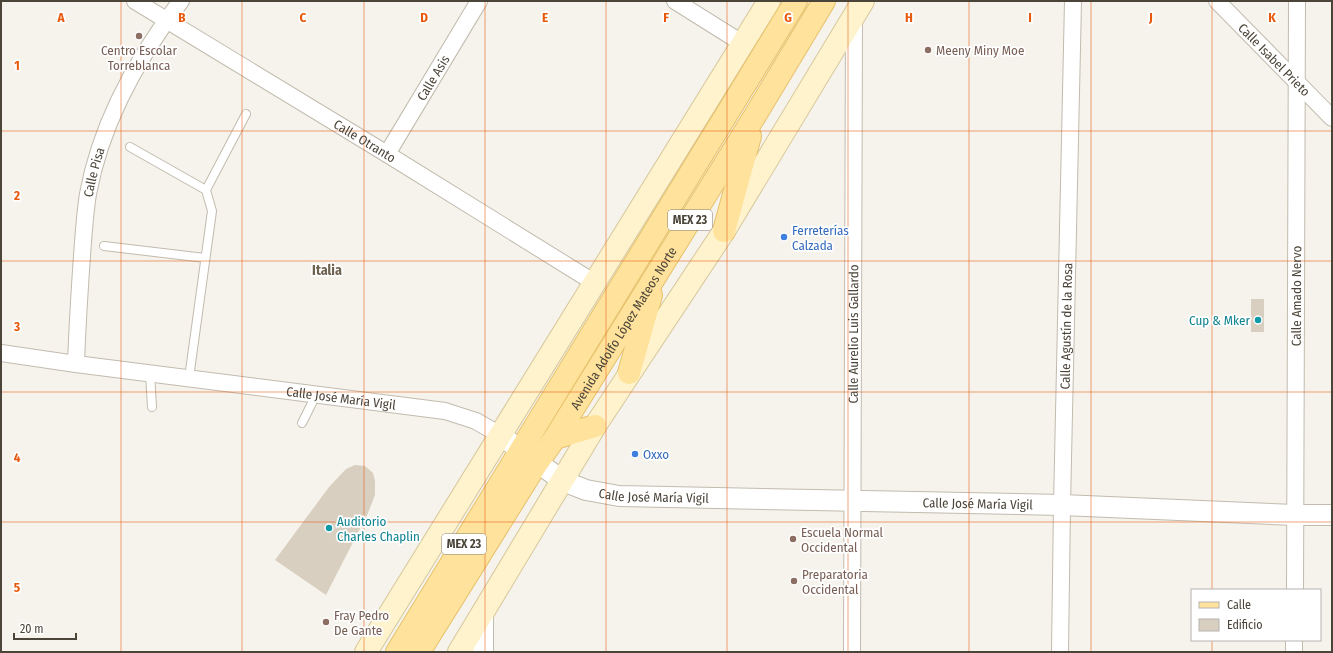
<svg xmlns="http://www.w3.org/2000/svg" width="1333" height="653" viewBox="0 0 1333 653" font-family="'Fira Sans Condensed',sans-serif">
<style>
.building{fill:#d8cfc1}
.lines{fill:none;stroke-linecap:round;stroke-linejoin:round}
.service-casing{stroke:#c2bbae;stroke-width:10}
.minor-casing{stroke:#c2bbae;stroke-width:18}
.tertiary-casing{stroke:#c2bbae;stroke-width:22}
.secondary-casing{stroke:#d6c79b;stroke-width:24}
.primary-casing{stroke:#e6c16a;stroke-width:24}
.service{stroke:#fff;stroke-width:8}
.minor{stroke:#fff;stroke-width:16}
.tertiary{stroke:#fff;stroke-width:20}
.secondary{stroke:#fff3cd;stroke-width:22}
.primary{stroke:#ffe39c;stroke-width:22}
.grid{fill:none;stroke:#e8590c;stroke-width:1;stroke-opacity:0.55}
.education-dot{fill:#8d6e63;stroke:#fff;stroke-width:1.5}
.shop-dot{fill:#3f7fe0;stroke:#fff;stroke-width:1.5}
.culture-dot{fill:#0f9aa8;stroke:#fff;stroke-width:1.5}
.labels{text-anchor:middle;stroke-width:3.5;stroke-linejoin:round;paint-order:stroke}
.shield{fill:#fff;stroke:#817c74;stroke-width:1}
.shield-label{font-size:12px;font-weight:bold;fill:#4b4439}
.education-label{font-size:13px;fill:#785e54;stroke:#fff;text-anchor:start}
.street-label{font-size:13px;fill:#4b4439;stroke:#fff}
.shop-label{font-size:13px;fill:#366cbe;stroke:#fff;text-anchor:start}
.culture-label{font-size:13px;fill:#0d838f;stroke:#fff;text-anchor:end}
.neighbourhood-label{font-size:14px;font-weight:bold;fill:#6e6250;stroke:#fff}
.grid-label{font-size:13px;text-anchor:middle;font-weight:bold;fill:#e8590c;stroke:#fff;stroke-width:3.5;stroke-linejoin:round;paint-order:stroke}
</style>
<rect width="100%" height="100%" fill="#f6f3ec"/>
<path class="building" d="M1251 299H1264V332H1251Z
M355 465 365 466 373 473 375 481V495L368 513 326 595 275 560 329 487 346 469Z"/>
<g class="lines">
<defs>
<path id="service" d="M130 147 206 190 212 211 189 378
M206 190 246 114
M104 246 205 258
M150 373 152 407
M302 423 316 395"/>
<g id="minor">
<path id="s1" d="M135 1 387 154 595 283"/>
<path d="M675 1 742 43"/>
<path id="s2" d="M1217 1 1332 118"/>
<path id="s3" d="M387 154 479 1"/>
<path id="s4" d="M1 353 76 364 445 411 476 421 500 435"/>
<path id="s5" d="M76 364C77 333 79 301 81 270 83 244 84 219 88 194 101 123 138 57 181 1"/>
<path id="s6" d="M1295 590 1297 1"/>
<path id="s7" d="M852 652 854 17"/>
<path id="s8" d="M1060 652 1062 505 1073 1"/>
<path d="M1294 652V640"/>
</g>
<g id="tertiary">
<path id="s9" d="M500 435 563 481 586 490 619 496 1062 505 1295 515H1332"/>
<path d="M483 652V612"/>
</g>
<path id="secondary" d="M366 652 769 1
M459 652 595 426 724 231 863 1"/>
<g id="primary">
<path d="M724 231 750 136"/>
<path d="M629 373 651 295"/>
<path d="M555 438 595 426"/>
<path d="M397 652 796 1"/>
<path id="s10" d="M419 652 537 463 555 438 756 114 824 1"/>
</g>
</defs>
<use href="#service" class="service-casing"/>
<use href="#minor" class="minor-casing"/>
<use href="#tertiary" class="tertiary-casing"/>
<use href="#secondary" class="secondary-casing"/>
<use href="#primary" class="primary-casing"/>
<use href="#service" class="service"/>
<use href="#minor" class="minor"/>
<use href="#tertiary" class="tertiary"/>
<use href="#secondary" class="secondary"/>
<use href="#primary" class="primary"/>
</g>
<path class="grid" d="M121 1V652M242 1V652M364 1V652M485 1V652M606 1V652M727 1V652M848 1V652M969 1V652M1091 1V652M1212 1V590M1 131H1332M1 261H1332M1 392H1332M1 522H1332M1212 640V652"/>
<g class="education-dot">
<circle cx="139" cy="36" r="4"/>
<circle cx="928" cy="50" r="4"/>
<circle cx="793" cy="539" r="4"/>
<circle cx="794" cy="581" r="4"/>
<circle cx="326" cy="622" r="4"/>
</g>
<g class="shop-dot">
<circle cx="784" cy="237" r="4"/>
<circle cx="635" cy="454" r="4"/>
</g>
<g class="culture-dot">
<circle cx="1258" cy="320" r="4"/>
<circle cx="329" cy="528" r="4"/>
</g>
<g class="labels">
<g class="shield">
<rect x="668" y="210" width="44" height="20" rx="3"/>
<rect x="442" y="534" width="44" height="20" rx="3"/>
</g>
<g class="shield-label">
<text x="690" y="224">MEX 23</text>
<text x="464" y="548">MEX 23</text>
</g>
<g class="education-label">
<text x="139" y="55" text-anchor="middle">Centro Escolar<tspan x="139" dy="15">Torreblanca</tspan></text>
<text x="936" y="55">Meeny Miny Moe</text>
<text x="801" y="537">Escuela Normal<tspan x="801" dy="15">Occidental</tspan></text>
<text x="802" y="579">Preparatoria<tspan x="802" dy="15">Occidental</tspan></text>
<text x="334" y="620">Fray Pedro<tspan x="334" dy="15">De Gante</tspan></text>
</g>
<g class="street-label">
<text dy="5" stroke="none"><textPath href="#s2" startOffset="82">Calle Isabel Prieto</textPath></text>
<text dy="5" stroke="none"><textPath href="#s3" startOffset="89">Calle Asis</textPath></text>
<text dy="5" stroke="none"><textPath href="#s1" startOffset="269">Calle Otranto</textPath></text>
<text dy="5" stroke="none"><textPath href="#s5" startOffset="193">Calle Pisa</textPath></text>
<text dy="5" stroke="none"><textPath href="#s6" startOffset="294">Calle Amado Nervo</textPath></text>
<text dy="5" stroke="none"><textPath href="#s8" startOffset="326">Calle Agustín de la Rosa</textPath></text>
<text dy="5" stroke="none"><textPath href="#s10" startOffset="383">Avenida Adolfo López Mateos Norte</textPath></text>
<text dy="5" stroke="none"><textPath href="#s7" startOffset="318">Calle Aurelio Luis Gallardo</textPath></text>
<text dy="5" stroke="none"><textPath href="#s4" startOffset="343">Calle José María Vigil</textPath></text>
<text dy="5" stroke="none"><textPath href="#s9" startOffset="171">Calle José María Vigil</textPath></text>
<text dy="5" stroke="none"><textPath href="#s9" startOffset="495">Calle José María Vigil</textPath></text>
</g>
<g class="shop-label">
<text x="792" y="235">Ferreterías<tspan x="792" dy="15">Calzada</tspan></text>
<text x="643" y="459">Oxxo</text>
</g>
<g class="culture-label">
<text x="1250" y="325">Cup &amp; Mker</text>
<text x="337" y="526" text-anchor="start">Auditorio<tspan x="337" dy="15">Charles Chaplin</tspan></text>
</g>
<g class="neighbourhood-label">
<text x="327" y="275">Italia</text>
</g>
</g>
<g class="grid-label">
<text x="61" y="22">A</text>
<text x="182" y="22">B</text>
<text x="303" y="22">C</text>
<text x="424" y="22">D</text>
<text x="545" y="22">E</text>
<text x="666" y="22">F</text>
<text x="788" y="22">G</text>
<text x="909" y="22">H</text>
<text x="1030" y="22">I</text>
<text x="1151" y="22">J</text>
<text x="1272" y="22">K</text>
<text x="17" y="70">1</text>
<text x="17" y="200">2</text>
<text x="17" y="331">3</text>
<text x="17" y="462">4</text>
<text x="17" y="592">5</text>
</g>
<rect width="1333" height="653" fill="none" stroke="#4b4439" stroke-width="4"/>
<rect x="1191" y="589" width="130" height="52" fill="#ffffff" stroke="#b7b4b0"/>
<rect x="1199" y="602" width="20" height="6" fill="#ffe39c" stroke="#b7b4b0"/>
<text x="1227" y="609" font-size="12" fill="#4b4439">Calle</text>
<rect x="1199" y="619" width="20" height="12" fill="#d8cfc1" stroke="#b7b4b0"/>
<text x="1227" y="629" font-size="12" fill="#4b4439">Edificio</text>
<path d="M14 633v6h62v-6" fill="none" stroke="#4b4439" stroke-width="2"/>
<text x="20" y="633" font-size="12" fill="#4b4439" stroke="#ffffff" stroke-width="3" paint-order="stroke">20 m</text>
</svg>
